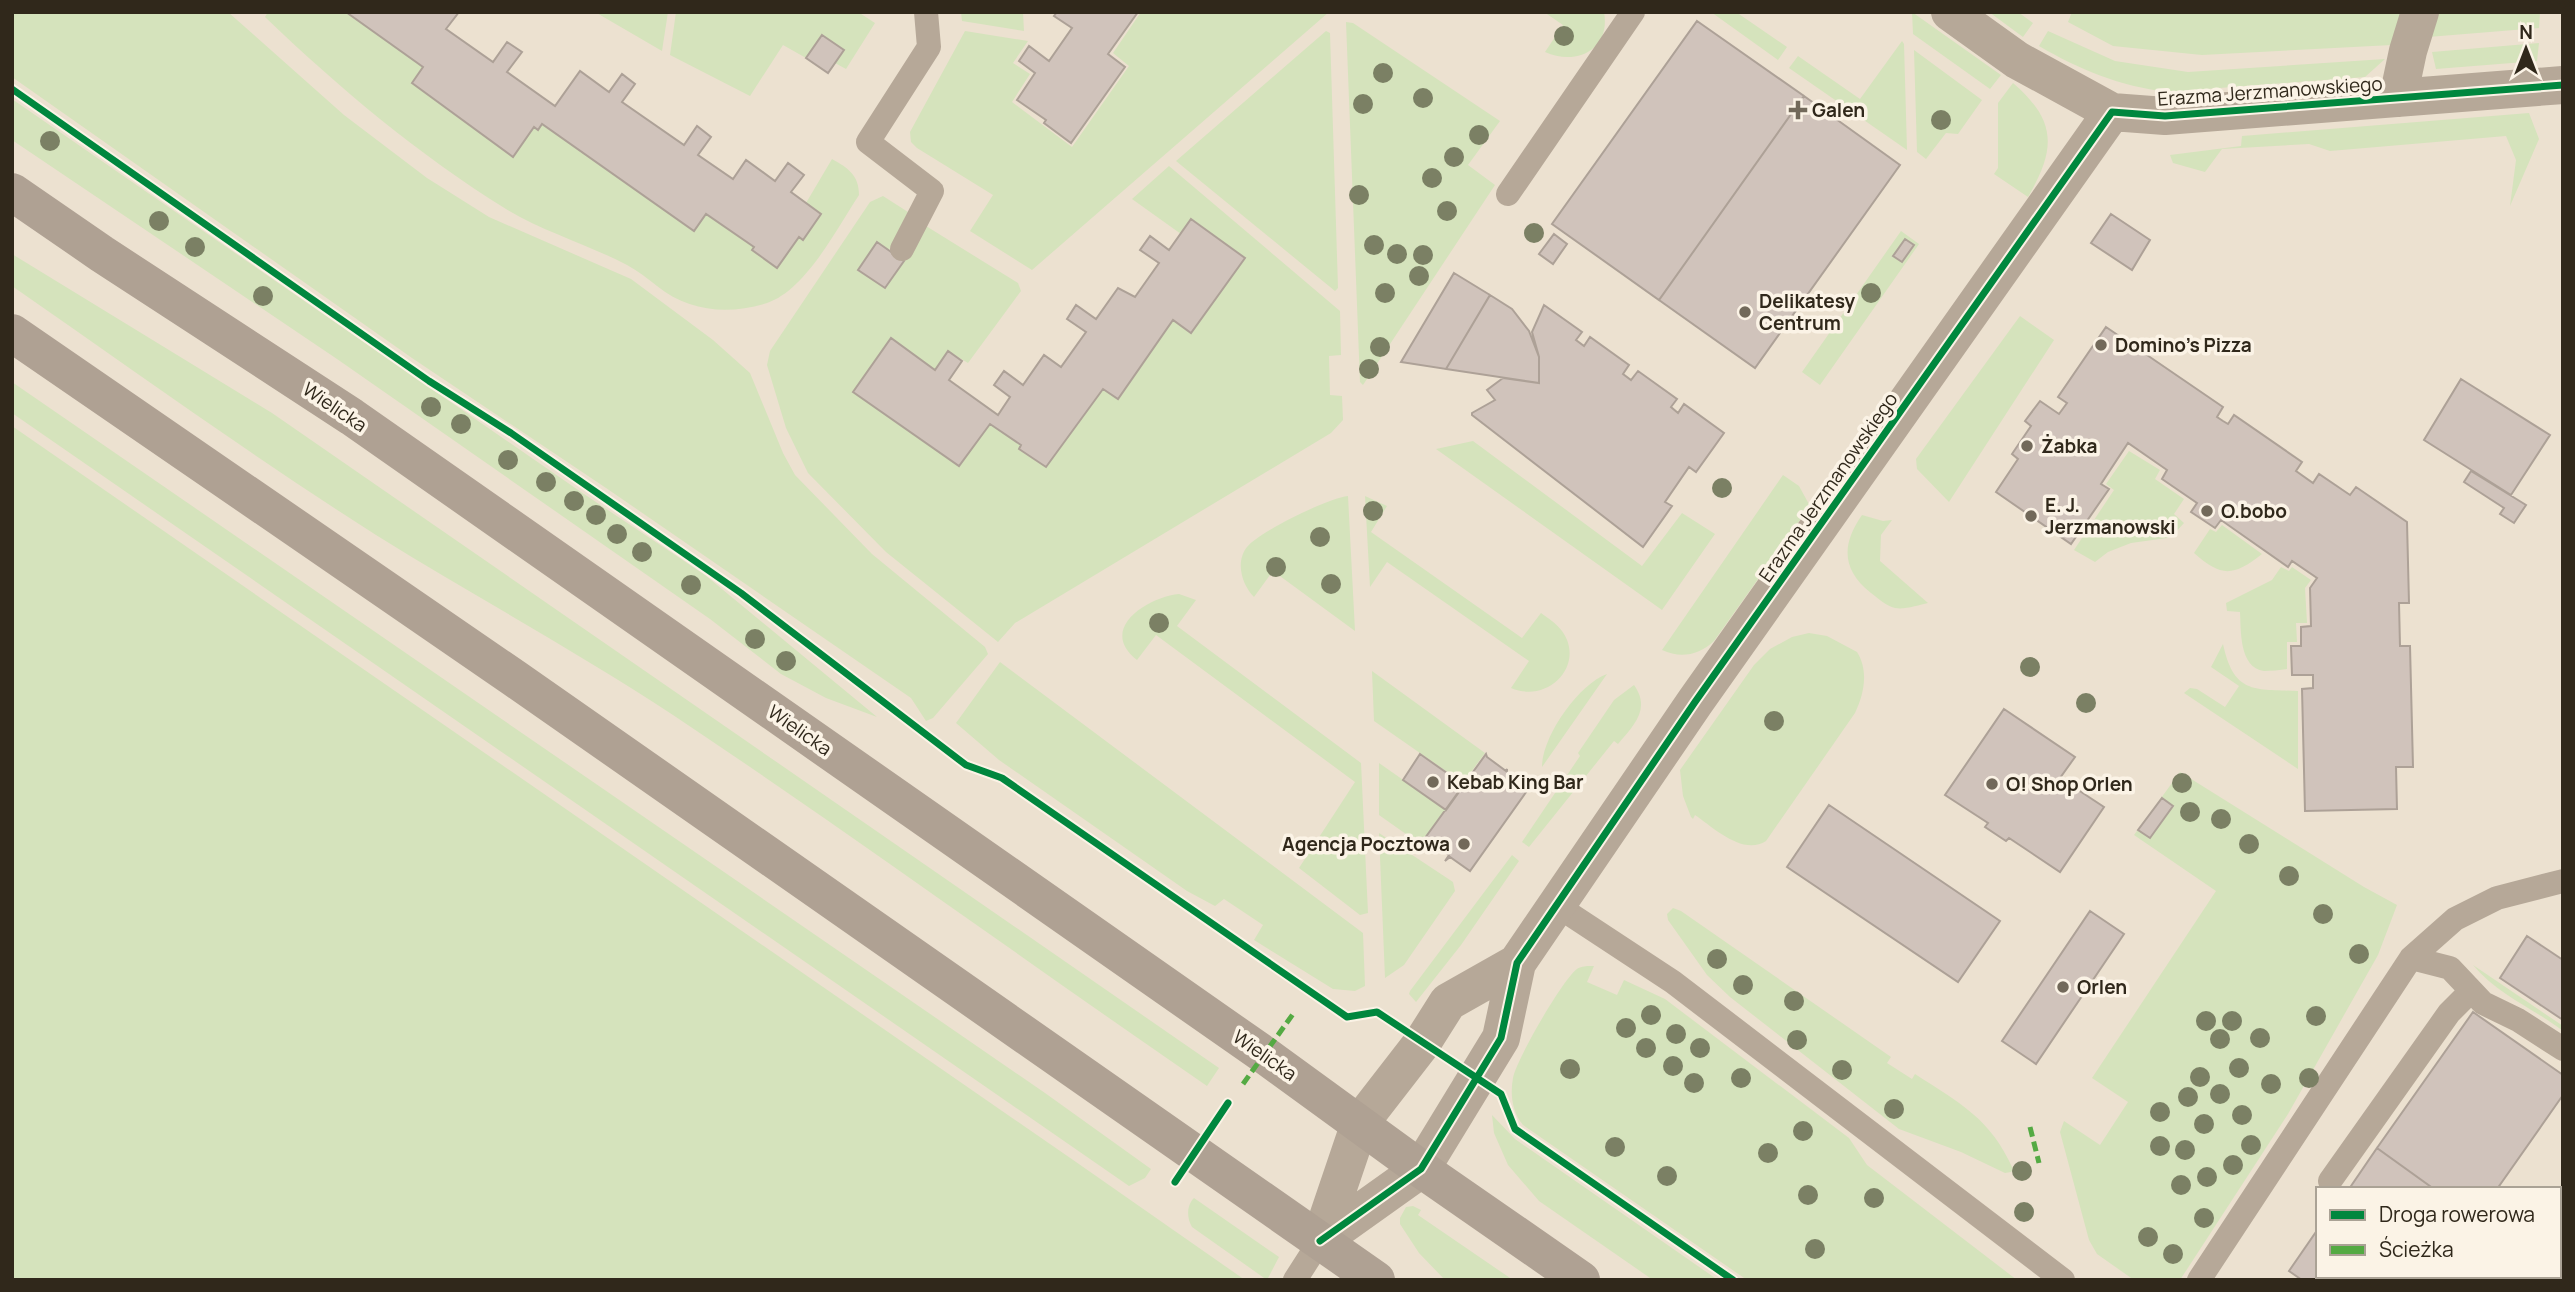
<svg xmlns="http://www.w3.org/2000/svg" width="2575" height="1292" viewBox="0 0 2575 1292" font-family="Manrope,sans-serif">
<style>
.green{fill:#d5e3bc}
.building{fill:#d0c3bb;stroke:#ada197;stroke-width:2}
.lines{fill:none;stroke-linecap:round;stroke-linejoin:round}
.service{stroke:#b6a898;stroke-width:24}
.minor{stroke:#b6a898;stroke-width:38}
.primary{stroke:#afa193;stroke-width:38}
.quiet{stroke:#54aa43;stroke-width:5;stroke-dasharray:10 5;stroke-linecap:butt}
.cycleway-casing{stroke:#fbf3e6;stroke-width:11}
.cycleway{stroke:#00873e;stroke-width:7}
.tree{fill:#7b8064}
.poi-dot{fill:#72695a;stroke:#fbf3e6;stroke-width:2.5}
.labels{text-anchor:middle;stroke-width:7;stroke-linejoin:round;paint-order:stroke}
.street-label{font-size:19px;fill:#30281b;stroke:#fbf3e6}
.poi-label{font-size:19px;font-weight:bold;fill:#30281b;stroke:#fbf3e6;text-anchor:start}
</style>
<rect width="100%" height="100%" fill="#ece1d0"/>
<path class="green" d="M12 12H228L344 115 427 178 489 217 631 279 713 340 750 373 783 453 795 475 872 554 985 647 988 654 933 718 926 721 911 698 609 490 412 358 12 77Z
M268 12H346L423 67 413 82 513 157 534 127 538 130 542 124 693 231 706 214 754 247 752 250 777 268 799 237 803 239 821 214 806 203 832 159C848 168 859 175 859 195 837 228 806 290 767 303 729 315 689 312 657 286 647 278 638 271 627 265 587 244 544 232 506 209 419 155 339 88 265 17Z
M595 12H668L662 51Z
M676 12H858L875 23 846 69 835 63 822 35 806 58 783 45 750 96 670 55Z
M961 12H1023L1024 31 962 21Z
M1141 12H1329L1032 270 970 231 993 195 917 148 911 142 910 132 965 31 1028 41 1013 63 1030 74 1012 102 1072 147 1129 66 1113 53Z
M1544 12H1604C1611 50 1576 66 1545 52L1563 25Z
M1711 12H1736L1787 47 1778 60Z
M1912 12 2001 75 1990 89 1913 34Z
M1989 12H2018L2033 23 2023 37Z
M2072 12H2403L2392 45 2202 55 2113 46 2068 22Z
M2434 12H2540L2539 28 2428 37Z
M1346 22 1353 23 1500 121 1468 165 1495 185 1363 385 1360 382Z
M1326 31 1330 33 1338 288 1335 291 1176 161Z
M2048 31 2115 61 2188 72 2385 59 2365 77 2167 92C2120 86 2080 70 2039 46Z
M1902 41 1904 44 1907 150 1789 68 1798 56 1860 99Z
M2539 43 2537 61 2436 69 2432 52Z
M1914 50 1982 100 1958 134 1946 133 1926 159 1917 152Z
M2013 83C2057 121 2056 149 2028 197L1994 174 1998 168V103Z
M12 99 581 492 705 575 877 717 826 698 781 674 710 619 337 359 12 140Z
M2529 113 2539 139 2510 206 2516 160 2506 136 2330 151 2309 144 2222 149 2205 172 2173 163 2170 155 2241 146 2242 136Z
M1169 166 1340 311 1341 355 1329 356 1330 395 1342 396 1343 420 1331 433 1015 623 998 642 886 552 808 473 786 428 767 365 770 351 870 202 883 196 908 212 889 250 877 242 858 271 886 288 926 226 1018 283 1021 291 968 363 948 351 935 370 891 339 853 392 958 465 990 424 1021 445 1019 450 1046 467 1103 389 1119 399 1173 320 1191 333 1245 258 1192 219 1181 234 1132 199Z
M1901 231 1919 244 1820 385 1802 372Z
M12 254 272 413 1219 1068 1207 1086C1028 963 853 835 673 715 576 651 474 596 376 535 252 456 133 370 12 286Z
M2020 316 2054 340 1949 502 1917 469 1916 459Z
M12 382 1045 1093 1151 1169 1145 1178 1129 1186 12 413Z
M12 426 1076 1162 1245 1280H12Z
M1473 441 1642 566 1682 513 1715 534 1662 610 1436 449Z
M2129 451 2160 470 2155 479 2184 499 2174 514 2184 523 2173 535 2167 538 2131 543 2108 552 2095 562 2074 550 2114 490 2106 484Z
M1783 475 1799 486 1810 506 1714 641C1699 655 1681 659 1662 650Z
M1348 496 1355 631 1273 571 1254 597C1242 585 1235 562 1247 547 1259 532 1328 498 1348 496Z
M1365 496 1387 506 1371 532 1522 638 1541 613C1548 618 1557 624 1562 631 1586 664 1549 704 1511 688L1529 661 1387 562 1370 587Z
M1862 515 1883 521 1892 520 1881 535 1880 561 1928 603C1919 605 1904 610 1895 608 1886 606 1878 598 1871 593 1842 570 1841 545 1862 515Z
M2222 525 2262 554C2233 577 2221 577 2194 553L2210 529 2216 532Z
M2281 567 2289 571 2292 567 2311 580 2305 588 2307 623H2296L2297 642H2287V669C2280 670 2271 671 2264 671 2239 668 2241 630 2240 612L2227 611 2226 603 2272 580Z
M1179 594 1196 600 1177 626 1361 763 1368 913 1360 915 1299 868 1355 782 1156 635 1137 660C1097 629 1148 597 1179 594Z
M1809 633 1827 636 1857 652C1869 671 1864 694 1855 713L1766 841C1743 856 1714 828 1695 815L1693 819 1691 817 1683 796 1680 770 1754 665 1770 649 1792 637Z
M2223 644C2234 695 2255 689 2298 691V769L2184 693 2190 688 2197 689 2225 707 2239 686 2211 667Z
M1000 662 1363 933 1365 986 1355 991 1333 989 1254 940 1263 925 1224 899 1215 906 1187 891 999 760 956 723Z
M1372 671 1485 753 1463 783 1374 721Z
M1607 674 1542 767C1542 736 1579 684 1607 674Z
M1634 685C1651 709 1634 725 1618 744L1614 741 1529 847 1522 842 1580 756 1578 753 1614 700Z
M1379 763 1446 810 1425 838 1413 839 1379 815Z
M2180 772 2364 887 2397 905 2378 955 2288 1114 2180 1280H2134L2097 1254 2089 1240 2060 1132 2064 1121 2100 1145 2128 1102 2092 1078 2216 891 2134 835Z
M1379 833 1453 882 1455 891 1404 965 1385 978Z
M1512 855 1519 861 1461 945 1416 1002 1409 994 1410 991Z
M1673 908 1681 911 1891 1057 1887 1063 1912 1079 1915 1074C1961 1104 1990 1118 2013 1169L2011 1172 2005 1173 1961 1152 1899 1129 1730 997 1707 975 1668 920 1667 914Z
M2473 965 2563 1026V1031C2533 1008 2498 995 2473 965Z
M1588 966H1594L1587 982 1617 995 1624 980 1665 999 1849 1138 1867 1165 2017 1280H1747L1523 1125C1512 1112 1510 1094 1513 1078 1516 1060 1563 979 1577 969 1579 967 1586 966 1588 966Z
M1492 1115 1515 1139 1718 1280H1653L1539 1201 1508 1165 1494 1133Z
M1194 1198 1279 1257 1267 1280 1192 1227C1187 1219 1186 1206 1194 1198Z
M1413 1206 1421 1210 1418 1215 1513 1280H1445L1419 1253 1400 1224V1218L1406 1207Z"/>
<path class="building" d="M346 12H459L446 29 493 62 507 42 522 52 507 72 555 106 580 71 609 92 622 74 635 84 622 102 684 145 697 126 711 137 698 155 733 179 746 160 775 181 788 163 804 175 791 192 821 214 803 240 799 237 777 268 752 250 754 247 706 214 694 231 542 124 538 130 534 127 513 157 412 83 423 67Z
M1057 12H1138L1108 54 1125 67 1071 143 1044 123 1046 120 1017 100 1035 73 1019 61 1029 46 1049 61 1072 28 1054 16Z
M1697 21 1804 96 1659 300 1552 224Z
M822 35 844 50 828 73 806 58Z
M1804 96 1900 165 1755 368 1659 300Z
M2111 214 2150 240 2132 270 2091 243Z
M1191 219 1245 258 1191 333 1173 320 1118 399 1103 389 1046 467 1019 449 1021 445 990 424 959 466 853 392 891 338 935 370 948 351 962 361 949 380 998 415 1010 397 994 385 1004 371 1023 385 1044 355 1061 367 1086 332 1067 319 1076 305 1096 319 1118 288 1135 297 1159 263 1140 250 1150 236 1169 250Z
M1554 234 1567 244 1553 264 1539 254Z
M1905 239 1914 245 1902 262 1893 256Z
M877 242 904 261 885 288 858 270Z
M1454 273 1490 295 1446 369 1401 362Z
M1490 295 1512 309 1529 331 1539 357V383L1446 369Z
M1544 305 1582 332 1576 340 1584 346 1590 337 1629 365 1623 374 1631 380 1638 371 1677 399 1671 407 1678 413 1684 404 1724 433 1696 472 1689 467 1665 502 1672 506 1643 547 1472 415V413L1495 400 1487 390 1503 378 1539 383V357L1532 332Z
M2106 327 2223 407 2217 417 2223 421 2228 424 2234 415 2302 462 2296 471 2313 483 2319 474 2350 495 2356 487 2407 522 2409 603H2399L2400 646H2410L2413 767H2396L2397 809 2305 811 2302 689 2313 688V675H2292L2291 646H2301V627L2311 626 2310 588 2317 578 2292 561 2288 567 2221 520 2215 528 2191 512 2197 503 2162 479 2167 470 2128 443 2101 484 2109 489 2071 544 1996 492 2018 459 2012 454 2031 426 2025 421 2040 401 2059 414 2067 403 2058 397Z
M2461 379 2550 435 2511 495 2424 440Z
M2471 471 2526 505 2514 523 2500 514 2504 508 2464 482Z
M2004 709 2075 757 2060 778 2104 807 2060 872 2009 838 2006 841 1985 827 1988 823 1945 795Z
M1420 754 1464 785 1446 810 1403 780Z
M1486 754 1487 757 1506 771 1507 769V772L1529 788 1470 871 1450 857 1445 861 1449 855 1425 838Z
M2162 798 2173 806 2150 838 2138 830Z
M1829 805 2000 921 1958 982 1787 867Z
M2090 911 2124 934 2036 1064 2002 1041Z
M2527 936 2563 960V1020L2500 978Z
M2473 1012 2563 1075V1095L2497 1189H2434L2377 1148Z
M2377 1148 2434 1189H2349Z
M2318 1229V1276H2441L2439 1280H2302L2289 1271Z"/>
<g class="lines">
<path class="service" d="M1508 194 1633 12
M902 249 932 191 868 142 929 47 926 12
M1556 905 1673 982 2063 1280
M2411 958 2450 968 2483 1003 2518 1020 2563 1049
M2330 1181 2449 1013 2470 992
M2559 1227 2563 1229
M1295 1280 1320 1241
M2199 1280 2411 958 2455 919 2497 898 2563 881
M2483 1280 2485 1276"/>
<path class="minor" d="M1950 12 2017 60 2112 112
M2398 98 2408 51 2420 12
M1320 1241 1421 1169 1501 1038 1517 963 1695 702 2112 112 2165 116 2563 85
M1320 1241 1360 1123 1422 1043 1448 1002 1517 963"/>
<path class="primary" d="M12 192 102 254 352 417 1263 1054 1421 1169 1581 1280
M12 333 514 678 1376 1280"/>
<path class="quiet" d="M1243 1084 1293 1014
M2030 1127 2039 1163"/>
<defs>
<path id="cycleway" d="M12 89 429 381 511 433 741 593 966 765 1002 778 1347 1017 1377 1012 1501 1094 1515 1129 1733 1280
M1175 1182 1228 1103
M1320 1241 1421 1169 1501 1038 1517 963 1695 702 2112 112 2165 116 2563 85"/>
</defs>
<use href="#cycleway" class="cycleway-casing"/>
<use href="#cycleway" class="cycleway"/>
</g>
<g class="tree">
<circle cx="1564" cy="36" r="10"/>
<circle cx="1383" cy="73" r="10"/>
<circle cx="1423" cy="98" r="10"/>
<circle cx="1363" cy="104" r="10"/>
<circle cx="1941" cy="120" r="10"/>
<circle cx="1479" cy="135" r="10"/>
<circle cx="50" cy="141" r="10"/>
<circle cx="1454" cy="157" r="10"/>
<circle cx="1432" cy="178" r="10"/>
<circle cx="1359" cy="195" r="10"/>
<circle cx="1447" cy="211" r="10"/>
<circle cx="159" cy="221" r="10"/>
<circle cx="1534" cy="233" r="10"/>
<circle cx="1374" cy="245" r="10"/>
<circle cx="195" cy="247" r="10"/>
<circle cx="1397" cy="254" r="10"/>
<circle cx="1423" cy="255" r="10"/>
<circle cx="1419" cy="276" r="10"/>
<circle cx="1385" cy="293" r="10"/>
<circle cx="1871" cy="293" r="10"/>
<circle cx="263" cy="296" r="10"/>
<circle cx="1380" cy="347" r="10"/>
<circle cx="1369" cy="369" r="10"/>
<circle cx="431" cy="407" r="10"/>
<circle cx="461" cy="424" r="10"/>
<circle cx="508" cy="460" r="10"/>
<circle cx="546" cy="482" r="10"/>
<circle cx="1722" cy="488" r="10"/>
<circle cx="574" cy="501" r="10"/>
<circle cx="1373" cy="511" r="10"/>
<circle cx="596" cy="515" r="10"/>
<circle cx="617" cy="534" r="10"/>
<circle cx="1320" cy="537" r="10"/>
<circle cx="642" cy="552" r="10"/>
<circle cx="1276" cy="567" r="10"/>
<circle cx="1331" cy="584" r="10"/>
<circle cx="691" cy="585" r="10"/>
<circle cx="1159" cy="623" r="10"/>
<circle cx="755" cy="639" r="10"/>
<circle cx="786" cy="661" r="10"/>
<circle cx="2030" cy="667" r="10"/>
<circle cx="2086" cy="703" r="10"/>
<circle cx="1774" cy="721" r="10"/>
<circle cx="2182" cy="783" r="10"/>
<circle cx="2190" cy="812" r="10"/>
<circle cx="2221" cy="819" r="10"/>
<circle cx="2249" cy="844" r="10"/>
<circle cx="2289" cy="876" r="10"/>
<circle cx="2323" cy="914" r="10"/>
<circle cx="2359" cy="954" r="10"/>
<circle cx="1717" cy="959" r="10"/>
<circle cx="1743" cy="985" r="10"/>
<circle cx="1794" cy="1001" r="10"/>
<circle cx="1651" cy="1015" r="10"/>
<circle cx="2316" cy="1016" r="10"/>
<circle cx="2206" cy="1021" r="10"/>
<circle cx="2232" cy="1021" r="10"/>
<circle cx="1626" cy="1028" r="10"/>
<circle cx="1676" cy="1034" r="10"/>
<circle cx="2260" cy="1038" r="10"/>
<circle cx="2220" cy="1039" r="10"/>
<circle cx="1797" cy="1040" r="10"/>
<circle cx="1646" cy="1048" r="10"/>
<circle cx="1700" cy="1048" r="10"/>
<circle cx="1673" cy="1066" r="10"/>
<circle cx="2239" cy="1068" r="10"/>
<circle cx="1570" cy="1069" r="10"/>
<circle cx="1842" cy="1070" r="10"/>
<circle cx="2200" cy="1077" r="10"/>
<circle cx="1741" cy="1078" r="10"/>
<circle cx="2309" cy="1078" r="10"/>
<circle cx="1694" cy="1083" r="10"/>
<circle cx="2271" cy="1084" r="10"/>
<circle cx="2220" cy="1094" r="10"/>
<circle cx="2188" cy="1097" r="10"/>
<circle cx="1894" cy="1109" r="10"/>
<circle cx="2160" cy="1112" r="10"/>
<circle cx="2242" cy="1115" r="10"/>
<circle cx="2204" cy="1124" r="10"/>
<circle cx="1803" cy="1131" r="10"/>
<circle cx="2251" cy="1145" r="10"/>
<circle cx="2160" cy="1146" r="10"/>
<circle cx="1615" cy="1147" r="10"/>
<circle cx="2185" cy="1150" r="10"/>
<circle cx="1768" cy="1153" r="10"/>
<circle cx="2233" cy="1165" r="10"/>
<circle cx="2022" cy="1171" r="10"/>
<circle cx="1667" cy="1176" r="10"/>
<circle cx="2207" cy="1177" r="10"/>
<circle cx="2181" cy="1185" r="10"/>
<circle cx="1808" cy="1195" r="10"/>
<circle cx="1874" cy="1198" r="10"/>
<circle cx="2024" cy="1212" r="10"/>
<circle cx="2204" cy="1218" r="10"/>
<circle cx="2148" cy="1237" r="10"/>
<circle cx="1815" cy="1249" r="10"/>
<circle cx="2173" cy="1254" r="10"/>
</g>
<g class="poi-dot">
<path d="M1794.5 99.5h7v7h7v7h-7v7h-7v-7h-7v-7h7z"/>
<circle cx="1745" cy="312" r="7"/>
<circle cx="2101" cy="345" r="7"/>
<circle cx="2027" cy="446" r="7"/>
<circle cx="2207" cy="511" r="7"/>
<circle cx="2031" cy="516" r="7"/>
<circle cx="1433" cy="782" r="7"/>
<circle cx="1992" cy="784" r="7"/>
<circle cx="1464" cy="844" r="7"/>
<circle cx="2063" cy="987" r="7"/>
</g>
<g class="labels">
<g class="street-label">
<text transform="translate(2270 91) rotate(-4)" y="7">Erazma Jerzmanowskiego</text>
<text transform="translate(335 407) rotate(34)" y="7">Wielicka</text>
<text transform="translate(1828 487) rotate(-55)" y="7">Erazma Jerzmanowskiego</text>
<text transform="translate(800 730) rotate(35)" y="7">Wielicka</text>
<text transform="translate(1265 1055) rotate(35)" y="7">Wielicka</text>
</g>
<g class="poi-label">
<text x="1812" y="117">Galen</text>
<text x="1759" y="308">Delikatesy<tspan x="1759" dy="22">Centrum</tspan></text>
<text x="2115" y="352">Domino's Pizza</text>
<text x="2041" y="453">Żabka</text>
<text x="2045" y="512">E. J.<tspan x="2045" dy="22">Jerzmanowski</tspan></text>
<text x="2221" y="518">O.bobo</text>
<text x="1447" y="789">Kebab King Bar</text>
<text x="2006" y="791">O! Shop Orlen</text>
<text x="1450" y="851" text-anchor="end">Agencja Pocztowa</text>
<text x="2077" y="994">Orlen</text>
</g>
</g>
<rect width="2575" height="1292" fill="none" stroke="#30281b" stroke-width="28"/>
<rect x="2316" y="1187" width="245" height="91" fill="#fbf3e6" stroke="#aaa295" stroke-width="2"/>
<rect x="2330" y="1210" width="35" height="10" fill="#00873e" stroke="#aaa295" stroke-width="2"/>
<text x="2379" y="1222" font-size="21" fill="#30281b">Droga rowerowa</text>
<rect x="2330" y="1245" width="35" height="10" fill="#54aa43" stroke="#aaa295" stroke-width="2"/>
<text x="2379" y="1257" font-size="21" fill="#30281b">Ścieżka</text>
<g transform="translate(2526 49)" stroke="#fbf3e6" stroke-width="5" paint-order="stroke">
<path d="M0-5L12 26L0 18L-12 26Z" fill="#30281b"/>
<text y="-10" font-size="19" font-weight="bold" text-anchor="middle" fill="#30281b">N</text>
</g>
</svg>
